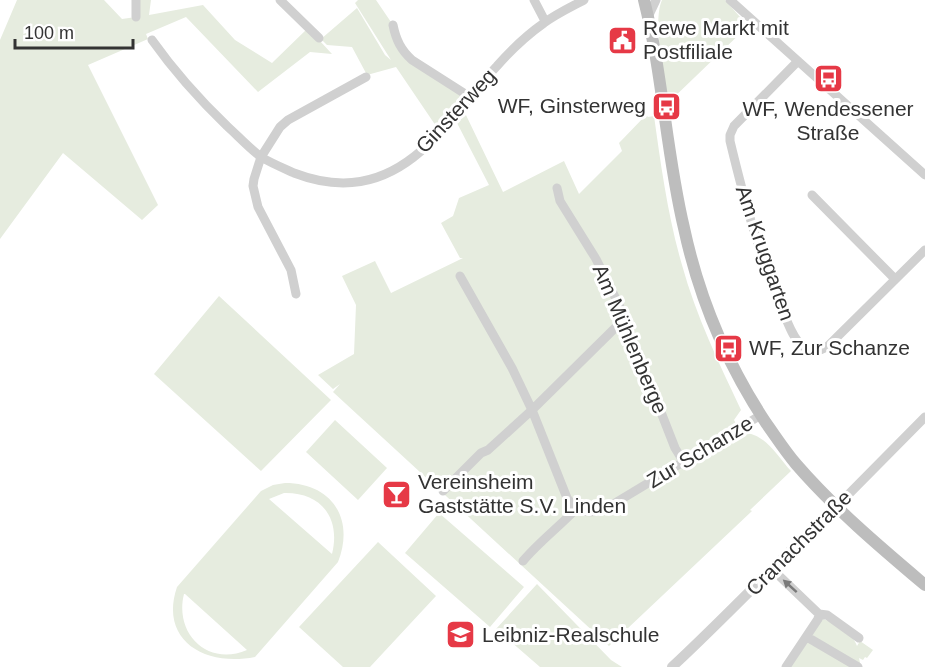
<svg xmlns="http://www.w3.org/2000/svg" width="925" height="667" viewBox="0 0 925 667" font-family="Helvetica,sans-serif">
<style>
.green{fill:#e6ecdf;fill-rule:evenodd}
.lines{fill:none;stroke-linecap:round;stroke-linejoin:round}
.minor{stroke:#d0d0d0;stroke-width:9}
.tertiary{stroke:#d0d0d0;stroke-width:10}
.secondary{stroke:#bdbdbd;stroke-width:12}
.oneway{fill:#7a7a7a}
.labels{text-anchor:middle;stroke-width:6;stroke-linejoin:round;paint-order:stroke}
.poi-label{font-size:21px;fill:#333;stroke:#fff;text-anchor:start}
.street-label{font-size:21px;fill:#333;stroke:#fff}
</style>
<rect width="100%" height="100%" fill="#fff"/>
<path class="green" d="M17 0H104L122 19 136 17 140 0H151L149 15 203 5 235 40 272 63 308 28 332 54 310 52 258 92 186 17 146 34 148 39 88 65 158 205 142 220 63 153 0 239V40Z
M358 0H376L393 25 400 46 470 97 440 132 396 67 367 75 352 47 327 45 321 39 357 8 385 55 391 60 355 3Z
M662 0H725L748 26 668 103C665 77 652 23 662 0Z
M465 113 503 192 564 161 579 194 622 151 619 143 646 115 648 117 654 116C661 166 668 217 682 265 696 316 719 363 741 410L734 420 741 433C764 431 777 456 791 471L750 510 752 511 609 646 333 392 340 384 333 389 318 375 354 354 356 305 342 276 375 261 391 293 463 258H460L441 223 453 216 459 198 489 185 457 123Z
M219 296 331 400 261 471 154 374Z
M335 420 387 468 358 500 306 452Z
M285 483C332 483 355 519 338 562L255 657C204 667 159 640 177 587L261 491 273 485ZM284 493C321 492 341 518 332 554L269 499ZM184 594H185L247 650C208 667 174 634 184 594Z
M439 513 524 587 490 627 405 553Z
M378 542 436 596 370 667H343L299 627Z
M537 584 611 660 622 667H540L496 629Z
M816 617C832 621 851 630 857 646L860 641 873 650 867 658 865 657 863 660 859 658 860 663 856 667H782Z"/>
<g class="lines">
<path class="minor" d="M136 0V17
M280 0 319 38
M534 0 545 21
M730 0 925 175
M648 17 656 0
M393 25C396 40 401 50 412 60L470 97
M152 40C174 71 200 100 227 126 238 136 249 148 261 157 271 163 283 168 294 173 341 191 382 185 421 151 449 126 471 94 497 66 511 50 527 35 544 23 556 14 571 7 584 0
M798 61 734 126 730 135V141C744 199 759 255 782 310 788 322 792 337 802 346 811 353 819 352 828 346L925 250
M557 188 560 201 596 259 619 305 675 448 683 461
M812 195 895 279
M460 276 512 368 532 410 567 498 576 509
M296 294 291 270 258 207 253 186 254 179 261 157 280 127 288 120 366 77
M443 491 481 453 488 450 532 410 615 328 626 321
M837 506 925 417
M523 561C539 542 559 527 576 509 587 513 595 513 605 509L761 415
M772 569 819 614 818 619 786 667
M819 614 827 615 859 638
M807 637 858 667"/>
<path class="tertiary" d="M672 667C728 615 780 559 837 506"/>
<path class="secondary" d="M644 0C663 75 666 153 684 228 699 298 727 364 766 423 776 437 785 451 796 464 834 508 880 547 925 585"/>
</g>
<defs><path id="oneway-solid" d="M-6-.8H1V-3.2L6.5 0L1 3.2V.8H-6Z" transform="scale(1.5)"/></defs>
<use class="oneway" href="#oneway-solid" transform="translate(790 586) rotate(-138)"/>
<defs>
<symbol id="civic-square" viewBox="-11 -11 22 22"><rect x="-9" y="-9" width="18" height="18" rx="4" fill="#e63946" stroke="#fff"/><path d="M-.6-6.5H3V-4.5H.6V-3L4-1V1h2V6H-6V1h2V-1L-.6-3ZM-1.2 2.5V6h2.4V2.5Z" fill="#fff"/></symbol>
<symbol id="bus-square" viewBox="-11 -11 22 22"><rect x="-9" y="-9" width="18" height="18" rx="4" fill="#e63946" stroke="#fff"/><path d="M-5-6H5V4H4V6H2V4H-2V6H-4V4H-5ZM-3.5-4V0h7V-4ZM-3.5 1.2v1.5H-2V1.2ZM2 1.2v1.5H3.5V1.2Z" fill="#fff"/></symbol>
<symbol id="bar-square" viewBox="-11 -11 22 22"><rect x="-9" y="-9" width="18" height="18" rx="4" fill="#e63946" stroke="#fff"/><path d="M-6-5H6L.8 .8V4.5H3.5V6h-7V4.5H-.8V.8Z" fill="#fff"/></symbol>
<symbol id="school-square" viewBox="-11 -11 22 22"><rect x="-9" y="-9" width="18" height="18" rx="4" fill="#e63946" stroke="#fff"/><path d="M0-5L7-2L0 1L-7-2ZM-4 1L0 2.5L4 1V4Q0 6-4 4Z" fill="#fff"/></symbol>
</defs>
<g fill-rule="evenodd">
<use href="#civic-square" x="606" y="24" width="33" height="33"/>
<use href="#bus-square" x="812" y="62" width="33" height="33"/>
<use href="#bus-square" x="650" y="90" width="33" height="33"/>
<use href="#bus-square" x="712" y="332" width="33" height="33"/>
<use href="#bar-square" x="380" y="478" width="33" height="33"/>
<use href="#school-square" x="444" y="618" width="33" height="33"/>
</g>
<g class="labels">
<g class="poi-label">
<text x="643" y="35">Rewe Markt mit<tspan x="643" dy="24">Postfiliale</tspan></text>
<text x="646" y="113" text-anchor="end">WF, Ginsterweg</text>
<text x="828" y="116" text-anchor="middle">WF, Wendessener<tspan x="828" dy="24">Straße</tspan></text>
<text x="749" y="355">WF, Zur Schanze</text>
<text x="418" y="489">Vereinsheim<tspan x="418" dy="24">Gaststätte S.V. Linden</tspan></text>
<text x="482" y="642">Leibniz-Realschule</text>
</g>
<g class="street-label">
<text transform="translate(456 111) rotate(-47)" y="7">Ginsterweg</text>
<text transform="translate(765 253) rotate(71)" y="7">Am Kruggarten</text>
<text transform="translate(630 339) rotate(67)" y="7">Am Mühlenberge</text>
<text transform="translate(700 452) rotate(-31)" y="7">Zur Schanze</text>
<text transform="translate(799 543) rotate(-45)" y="7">Cranachstraße</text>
</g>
</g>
<path d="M15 39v9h118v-9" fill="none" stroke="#333333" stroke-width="3"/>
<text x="24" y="39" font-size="18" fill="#333333" stroke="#ffffff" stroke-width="4.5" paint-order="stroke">100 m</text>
</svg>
